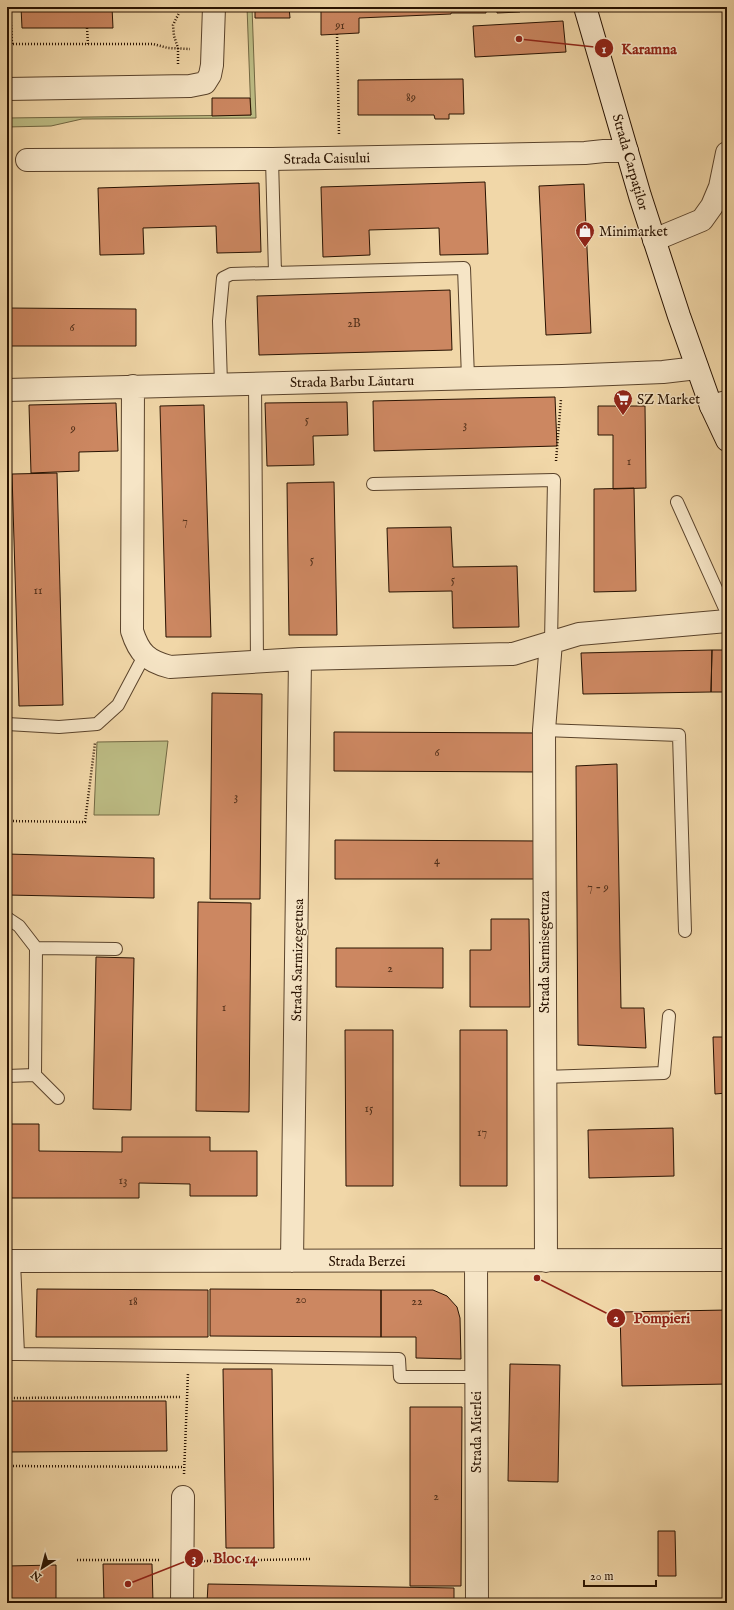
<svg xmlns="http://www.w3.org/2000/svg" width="734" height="1610" viewBox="0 0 734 1610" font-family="'IM FELL English',serif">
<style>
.green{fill:#bdbd85;stroke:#726843}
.building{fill:#cc8761;stroke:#281201}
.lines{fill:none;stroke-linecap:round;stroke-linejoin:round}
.lane-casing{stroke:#5a432b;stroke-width:14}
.street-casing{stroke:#5a432b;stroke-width:24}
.secondary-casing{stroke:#281201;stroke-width:24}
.path{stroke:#281201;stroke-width:2.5;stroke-dasharray:1 2;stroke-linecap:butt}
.lane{stroke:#f6e5c6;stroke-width:12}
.street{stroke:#f6e5c6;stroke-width:22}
.secondary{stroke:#f6e5c6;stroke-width:22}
.labels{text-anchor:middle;stroke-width:3;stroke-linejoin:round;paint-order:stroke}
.number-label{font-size:12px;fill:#512f19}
.street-label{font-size:14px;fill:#281201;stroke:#f6e5c6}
.poi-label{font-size:14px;fill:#281201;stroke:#f6e5c6;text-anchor:start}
.leader{fill:none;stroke:#8f2418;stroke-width:1.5}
.callout-dot{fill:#8f2418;stroke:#f6e5c6;stroke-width:1.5}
.mark-label{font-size:12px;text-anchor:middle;font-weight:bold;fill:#fff}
.callout-label{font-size:15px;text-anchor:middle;font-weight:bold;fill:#8f2418;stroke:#f6e5c6;stroke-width:3;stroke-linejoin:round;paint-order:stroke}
</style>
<rect width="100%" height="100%" fill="#f1d7a8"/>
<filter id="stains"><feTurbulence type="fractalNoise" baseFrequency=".005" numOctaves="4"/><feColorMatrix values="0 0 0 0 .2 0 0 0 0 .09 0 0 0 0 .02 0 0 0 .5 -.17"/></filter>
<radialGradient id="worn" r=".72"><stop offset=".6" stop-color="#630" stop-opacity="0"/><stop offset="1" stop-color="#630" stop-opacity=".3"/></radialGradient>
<path class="green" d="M247 7H252L256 118 82 119 51 126 7 127V118L251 115Z
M168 741 159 815H94L97 742Z"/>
<path class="building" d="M21 7H112L113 28H22Z
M255 7H289L290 18H255Z
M321 7H556V9L531 11V9L520 10V12L497 13V11H486V13H451V14L359 18V33L321 35Z
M563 21 566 52 475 57 473 26Z
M463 79 464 114H449V119H435L434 115H358V80Z
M212 98H250L251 115 212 116Z
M485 182 488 254 440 255 439 228 369 230 370 255 323 257 321 187Z
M259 183 261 252 217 253 216 226 143 228 144 254 100 255 98 188Z
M7 184H9V227L7 228Z
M584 184 591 333 546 335 539 186Z
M450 290 452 350 259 355 257 296Z
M7 308 136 309V346H7Z
M555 397 557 446 374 451 373 401Z
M347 402 348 435 313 436 314 465 267 466 265 403Z
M116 403 118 451 79 452V471L31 473 29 405Z
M204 405 211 637H166L160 406Z
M598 406H645L646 488 613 489V435H598Z
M57 473 63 705 19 706 12 474Z
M334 482 337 635H289L287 483Z
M634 488 636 591 594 592V489Z
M451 527 453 567 517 566 519 627 453 628 452 591 389 592 387 528Z
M712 650 711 692 583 694 581 653Z
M712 650H727V692H711Z
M212 693 262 694 260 899H210Z
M334 732 540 733V772L334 771Z
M617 764 621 1008H644L646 1048 578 1045 576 766Z
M335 840 540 841V879H335Z
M7 854 154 858V898L7 895Z
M198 902 251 903 249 1112 196 1111Z
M491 919H529L530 1007H470V950H491Z
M336 948H443V988L336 987Z
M96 957 134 958 131 1110 93 1109Z
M11 969V1008H7V970Z
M345 1030H393V1186H346Z
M460 1030H507V1186H460Z
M713 1037H727V1093L715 1094Z
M7 1124H39V1151L122 1152V1137H210V1151H257V1196H190V1184L139 1183V1198H7Z
M673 1128 674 1176 589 1178 588 1130Z
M37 1289 208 1290V1337H36Z
M210 1289 381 1290V1337L210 1336Z
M381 1290H433L447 1296 457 1307 460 1318 461 1359 416 1358V1337H381Z
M727 1310V1384L622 1386 620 1312Z
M510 1364 560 1365 558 1482 508 1481Z
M223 1369H272L274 1548H226Z
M7 1401H166L167 1451 7 1452Z
M410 1407H462L461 1586H410Z
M658 1531H675L676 1576H658Z
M103 1564H152L153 1603H104Z
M56 1565V1603H7V1566Z
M208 1584 454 1588V1603H207Z"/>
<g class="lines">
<defs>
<path id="lane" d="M272 159 275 273
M255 383 257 662
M221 384 219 321 223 278 231 274 464 268 468 378
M373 484 554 480 551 642
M677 502 727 613
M7 724 59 727 97 724 118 705 144 656
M544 730 679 735 685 931
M7 918 19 926 36 948 35 1075 7 1076
M36 948 116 949
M35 1075 58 1098
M544 1077 664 1073 669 1016
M7 1354H18L14 1262
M18 1354 399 1359 400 1377H476"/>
<path id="street" d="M7 89 190 86 205 83 210 75 212 65 214 7
M27 160 272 159 585 153 604 151H627
M654 240 702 220 712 206 720 187 727 153
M133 386 132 631C139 653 147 661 170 667L300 659 513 654 579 634 727 621
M7 390 562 376 663 372 697 368
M711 406 727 402
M7 1261 727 1260
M292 1261 300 659
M476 1261 477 1603
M546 1261 544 730 551 642
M182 1603 183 1497"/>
<path id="secondary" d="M585 7 640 196 679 316 711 406 727 440"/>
</defs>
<use href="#lane" class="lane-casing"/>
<use href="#street" class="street-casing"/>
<use href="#secondary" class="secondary-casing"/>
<path class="path" d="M10 7 12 44
M87 28 88 44
M337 34 339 135
M7 44H153L168 48 190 49
M178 64V48L174 36 173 25 179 13V7
M556 461 561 399
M7 821 85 822 95 743
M8 1372 10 1398 180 1397
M10 1466 184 1467
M184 1474 188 1373
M77 1560H159
M204 1561 310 1559"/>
<use href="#lane" class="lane"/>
<use href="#street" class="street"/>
<use href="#secondary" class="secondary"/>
</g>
<defs>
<symbol id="shop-pin" viewBox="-11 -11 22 30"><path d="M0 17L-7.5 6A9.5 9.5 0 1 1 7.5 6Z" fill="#8f2418" stroke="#f6e5c6"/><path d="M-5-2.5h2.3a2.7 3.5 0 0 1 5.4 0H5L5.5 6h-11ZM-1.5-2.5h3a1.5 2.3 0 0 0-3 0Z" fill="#fff"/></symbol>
<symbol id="supermarket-pin" viewBox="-11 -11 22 30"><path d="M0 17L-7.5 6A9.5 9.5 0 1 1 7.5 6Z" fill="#8f2418" stroke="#f6e5c6"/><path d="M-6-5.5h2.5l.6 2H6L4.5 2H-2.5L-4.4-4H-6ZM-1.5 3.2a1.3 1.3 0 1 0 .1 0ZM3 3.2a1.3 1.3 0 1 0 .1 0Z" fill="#fff"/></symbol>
</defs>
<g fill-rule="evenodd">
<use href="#shop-pin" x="574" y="220" width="22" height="30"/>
<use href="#supermarket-pin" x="612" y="388" width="22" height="30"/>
</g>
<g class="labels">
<g class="number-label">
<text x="340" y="29">91</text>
<text x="411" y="101">89</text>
<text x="354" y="327">2B</text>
<text x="72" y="331">6</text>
<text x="307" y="423">5</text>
<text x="465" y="428">3</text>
<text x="73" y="432">9</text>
<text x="629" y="465">1</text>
<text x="185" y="525">7</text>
<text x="312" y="563">5</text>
<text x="453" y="583">5</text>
<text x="38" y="594">11</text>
<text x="437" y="756">6</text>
<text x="236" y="800">3</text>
<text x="437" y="864">4</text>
<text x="598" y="891">7 - 9</text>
<text x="390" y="972">2</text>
<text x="224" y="1011">1</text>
<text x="369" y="1112">15</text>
<text x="482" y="1136">17</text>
<text x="123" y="1184">13</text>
<text x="301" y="1303">20</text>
<text x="133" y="1305">18</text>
<text x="417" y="1305">22</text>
<text x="436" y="1500">2</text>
</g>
<g class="street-label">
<text transform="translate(327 158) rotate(-1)" y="5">Strada Caisului</text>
<text transform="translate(631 162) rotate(74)" y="5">Strada Carpaților</text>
<text transform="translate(352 381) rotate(-1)" y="5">Strada Barbu Lăutaru</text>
<text transform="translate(544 952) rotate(-90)" y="5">Strada Sarmisegetuza</text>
<text transform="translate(297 960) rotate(-89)" y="5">Strada Sarmizegetusa</text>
<text x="367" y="1266">Strada Berzei</text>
<text transform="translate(476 1432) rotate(-90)" y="5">Strada Mierlei</text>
</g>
<g class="poi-label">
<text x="599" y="236">Minimarket</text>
<text x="637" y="404">SZ Market</text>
</g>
</g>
<path class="leader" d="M519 39L604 48M537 1278L616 1318M128 1584L194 1558"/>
<g class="callout-dot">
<circle cx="519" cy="39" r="4"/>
<circle cx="537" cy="1278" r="4"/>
<circle cx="128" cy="1584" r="4"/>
<circle cx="604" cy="48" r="10"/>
<circle cx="616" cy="1318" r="10"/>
<circle cx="194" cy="1558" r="10"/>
</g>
<g class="mark-label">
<text x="604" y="53">1</text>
<text x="616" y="1322">2</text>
<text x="194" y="1562">3</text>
</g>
<g class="callout-label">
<text x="649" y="54">Karamna</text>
<text x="662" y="1323">Pompieri</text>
<text x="235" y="1563">Bloc 14</text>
</g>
<rect width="734" height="1610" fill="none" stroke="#f1d7a8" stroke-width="24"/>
<rect x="8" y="8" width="718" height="1594" fill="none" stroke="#281201" stroke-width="2"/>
<rect x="12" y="12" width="710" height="1586" fill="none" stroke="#281201"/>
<g transform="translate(42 1568) rotate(216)" stroke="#f6e5c6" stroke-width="3" paint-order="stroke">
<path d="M0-3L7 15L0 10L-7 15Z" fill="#281201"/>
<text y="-6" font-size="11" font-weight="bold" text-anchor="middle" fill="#281201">N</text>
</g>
<path d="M584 1580v6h72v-6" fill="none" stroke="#281201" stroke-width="2"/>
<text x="590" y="1580" font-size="12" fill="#281201" stroke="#f6e5c6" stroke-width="3" paint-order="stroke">20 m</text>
<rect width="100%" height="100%" filter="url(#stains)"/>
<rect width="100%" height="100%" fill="url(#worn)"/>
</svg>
